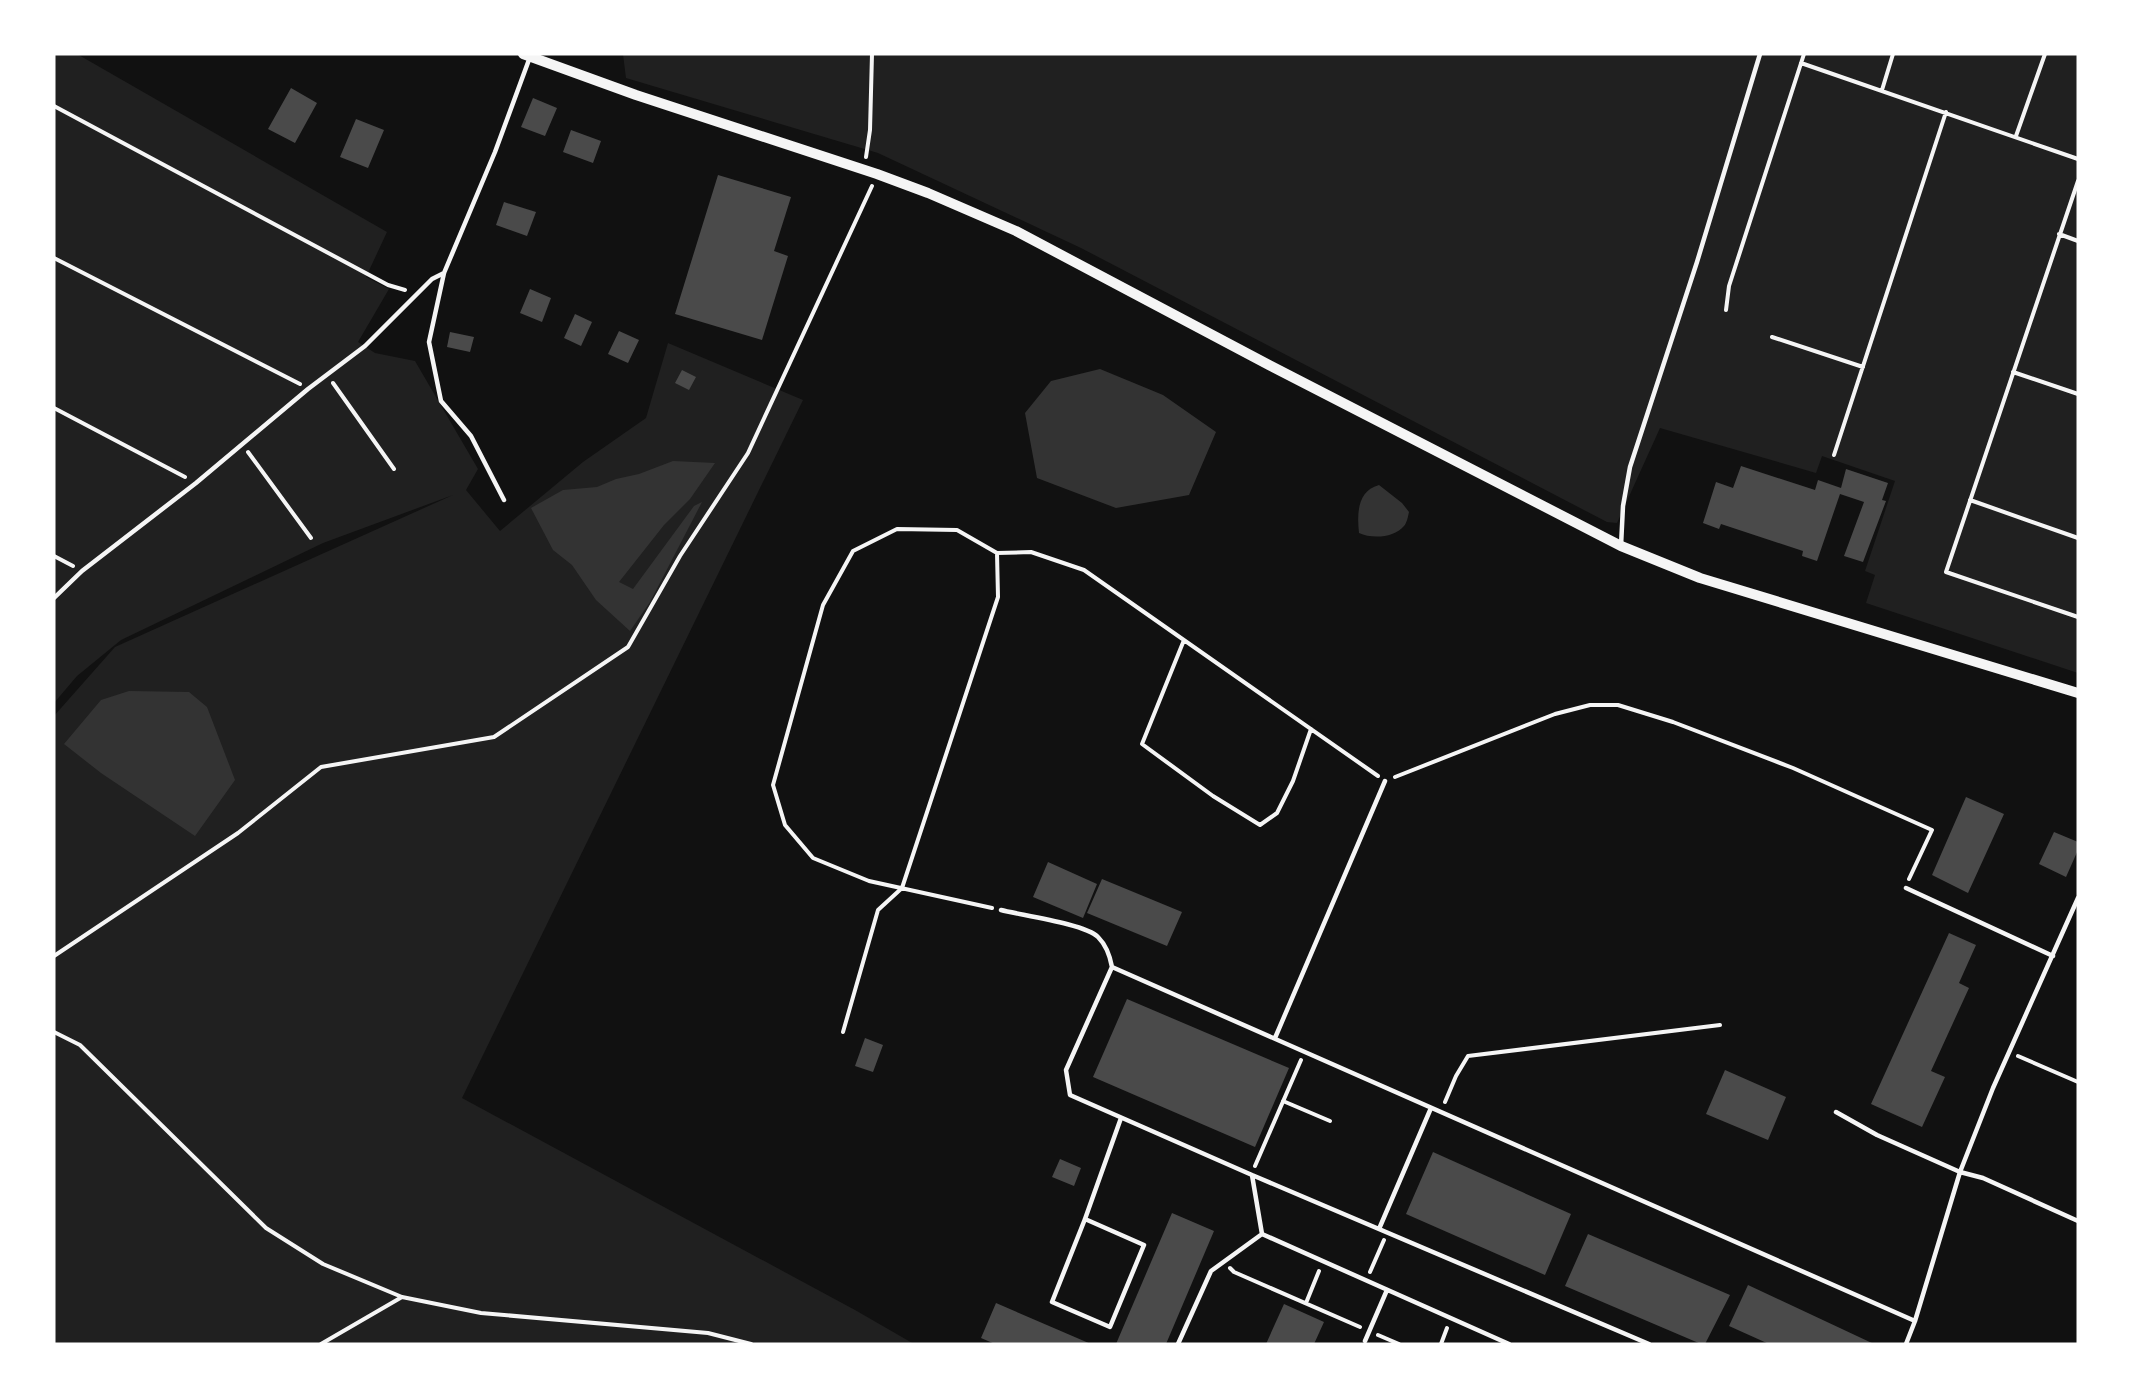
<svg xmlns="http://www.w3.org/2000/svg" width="2132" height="1398" viewBox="0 0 2132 1398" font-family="Quicksand,sans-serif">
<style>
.green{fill:#202020}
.water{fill:#333}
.building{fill:#4a4a4a}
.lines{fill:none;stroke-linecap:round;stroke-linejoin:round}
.path{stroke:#f5f5f5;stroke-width:4}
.service{stroke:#f5f5f5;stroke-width:4.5}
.tertiary{stroke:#f5f5f5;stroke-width:10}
</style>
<rect width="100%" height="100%" fill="#111"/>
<path class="green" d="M54 54H77L387 232 366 277 389 289 358 342 375 353 415 361 478 469 466 490 500 531 583 462 646 418 668 343 803 400 462 1098 855 1310 914 1344H54V716L115 647 453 495 323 543 121 640 77 676 54 703Z
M623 54H2078V673L1866 603 1875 575 1865 571 1895 481 1822 456 1816 473 1660 428 1617 523 1607 522 1081 248 878 153 626 78Z"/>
<path class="water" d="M1100 369 1163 395 1216 432 1189 495 1116 508 1037 478 1025 413 1051 381Z
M673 461 715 463 690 499 664 525 619 582 633 589 694 506 702 502 650 602 630 631 596 600 572 565 553 550 531 508 563 490 597 487 616 479 639 474Z
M1379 485 1402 503 1409 512C1408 516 1407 523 1404 526 1394 538 1372 539 1359 533 1357 514 1357 491 1379 485Z
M129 691 189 692 207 707 235 780 195 836 101 773 64 744 101 700Z"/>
<path class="building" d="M291 88 317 103 295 143 268 129Z
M533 98 557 108 545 136 521 127Z
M356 119 384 130 368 168 340 157Z
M571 130 601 141 593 163 563 152Z
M718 175 791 197 774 251 788 256 762 340 675 314Z
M504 202 536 212 527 236 496 225Z
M530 289 551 298 542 322 520 313Z
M575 314 592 322 581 346 564 338Z
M619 331 639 340 628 363 608 354Z
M450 332 474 337 470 352 447 347Z
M682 370 696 377 689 390 675 383Z
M1741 466 1815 490 1818 480 1841 488 1846 469 1888 483 1882 500 1886 501 1863 562 1844 556 1864 502 1840 494 1817 561 1802 556 1803 551 1721 524 1719 529 1703 523 1716 482 1733 488Z
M1966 797 2004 814 1968 893 1932 875Z
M2054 832 2078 842V850L2066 877 2039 864Z
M1048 862 1097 884 1083 918 1033 897Z
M1102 879 1182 912 1167 946 1087 913Z
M1949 933 1976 945 1959 983 1969 988 1931 1071 1945 1077 1922 1127 1871 1104Z
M1127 999 1289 1068 1255 1147 1093 1077Z
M865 1038 883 1045 873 1072 855 1066Z
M1725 1070 1786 1097 1768 1140 1706 1114Z
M1433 1152 1571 1214 1545 1275 1406 1214Z
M1060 1159 1081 1168 1074 1186 1052 1177Z
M1172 1213 1214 1231 1166 1344H1116Z
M1588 1234 1730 1295 1705 1344H1701L1565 1286Z
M1748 1285 1874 1344H1769L1729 1326Z
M996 1303 1091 1344H995L981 1338Z
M1284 1304 1324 1322 1314 1344H1266Z"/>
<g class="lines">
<path class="path" d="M1801 63 2078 159
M1882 90 1893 54
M54 106 388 285 405 290
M2016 136 2045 54
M866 157 870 130 872 54
M2078 181 1946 572 2078 617
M2059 234 2078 241
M54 258 300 384
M1726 310 1729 286 1804 54
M1772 337 1863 367
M2013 372 2078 394
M333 383 394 469
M54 408 185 477
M248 452 311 538
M1834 455 1946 112
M1970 500 2078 538
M997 553 1031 552 1084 570 1378 776
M54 556 73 566
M1184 640 1142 744 1213 796 1260 825 1277 813 1293 781 1311 729
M1395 777 1555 714 1590 705H1618L1673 722 1793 768 1932 830 1909 879
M54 956 238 833 321 767 494 737 628 647 680 556 748 453 872 186
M54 1032 80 1045 266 1228 323 1264 402 1297 481 1313 708 1333 751 1344
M843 1032 878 910 902 888 998 597 997 553 957 530 897 529 853 551 823 605 773 785 785 825 813 858 869 881 992 908
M2018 1056 2078 1082
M1283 1101 1330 1121
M1445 1102 1456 1076 1468 1056 1720 1025
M1255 1166 1301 1060
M1230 1268 1234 1272 1360 1327
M1370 1272 1384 1240
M1306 1303 1319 1271
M1378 1335 1399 1344
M321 1344 402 1297
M1441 1344 1447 1328"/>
<path class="service" d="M504 500 471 436 441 401 429 342 444 273 495 152 530 57
M1621 546 1623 506 1630 467 1697 262 1760 54
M54 598 82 571 196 483 308 389 365 346 432 279 444 273
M1906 888 2053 956
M1001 910C1020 915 1086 924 1098 937 1106 945 1110 956 1112 967
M1275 1038 1385 781
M1836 1112 1877 1135 1960 1172 1983 1178 2078 1221
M1252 1175 1262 1234 1509 1344
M1085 1219 1144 1245 1110 1327 1052 1302 1085 1219 1121 1118
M1379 1229 1431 1108
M1365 1341 1387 1290
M1178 1344 1211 1271 1262 1234
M1649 1344 1252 1175 1070 1095 1066 1070 1112 967 1915 1321
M1906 1344 1915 1321 1960 1172 1993 1088 2078 898"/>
<path class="tertiary" d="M523 54 636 95 877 174 928 193 1016 231 1269 365 1621 546 1700 578 2078 693"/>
</g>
<rect width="2132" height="1398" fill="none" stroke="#ffffff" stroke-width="111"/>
</svg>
